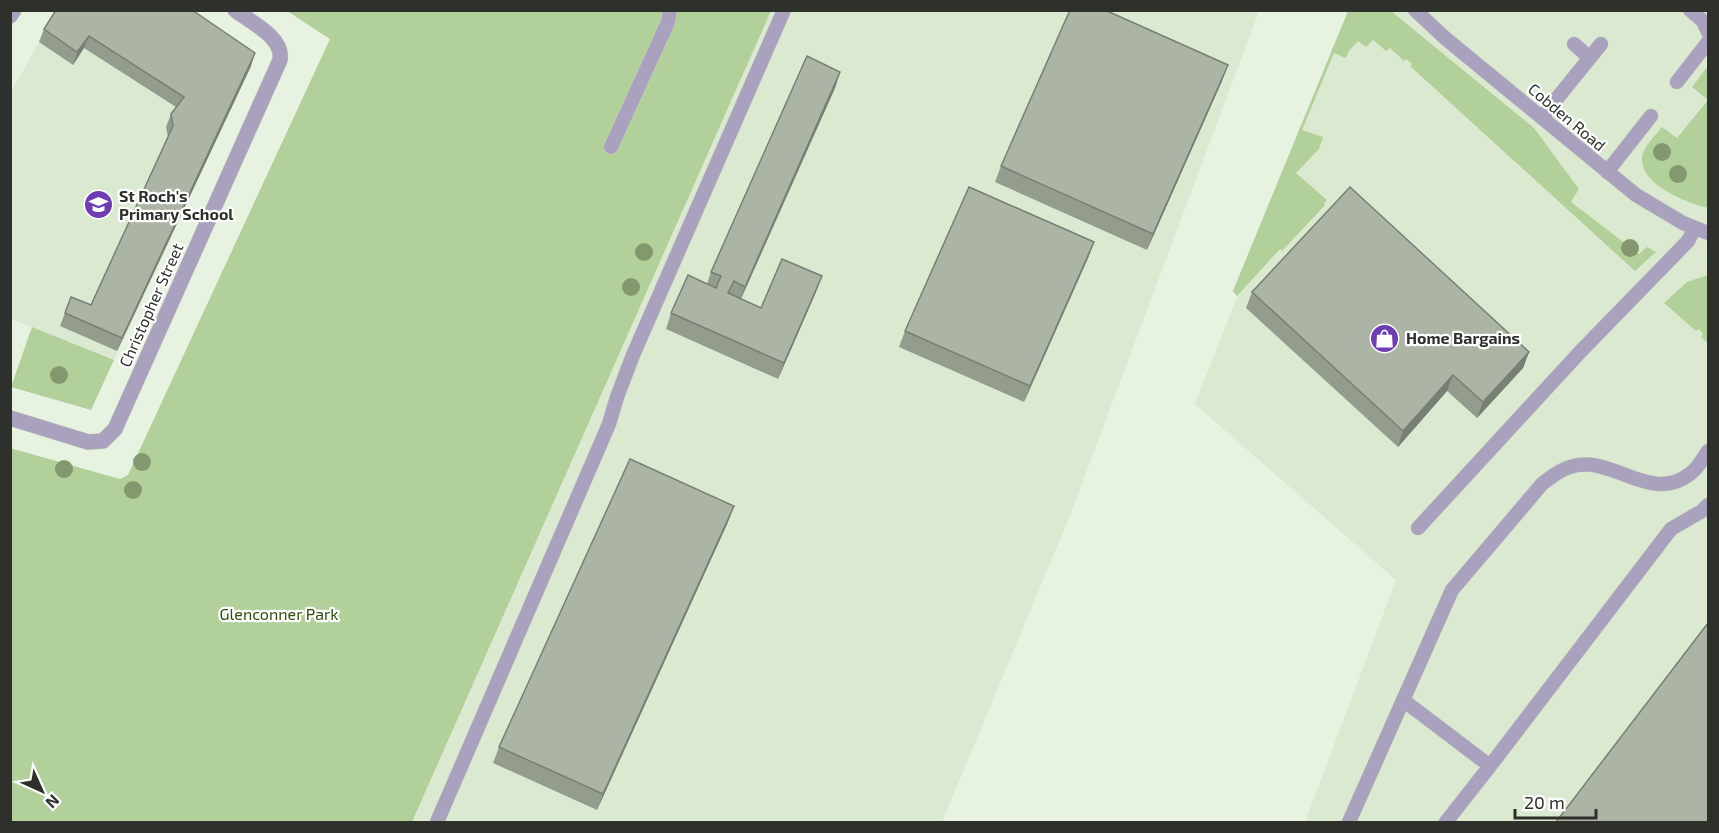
<svg xmlns="http://www.w3.org/2000/svg" width="1719" height="833" viewBox="0 0 1719 833" font-family="'Exo 2',sans-serif">
<style>
.built{fill:#dbe9d1}
.green{fill:#b2d09a}
.lines{fill:none;stroke-linecap:round;stroke-linejoin:round}
.service-casing{stroke:#c7cfc0;stroke-width:15}
.minor-casing{stroke:#c7cfc0;stroke-width:16}
.tertiary-casing{stroke:#c7cfc0;stroke-width:16}
.service{stroke:#a9a1bd;stroke-width:14}
.minor{stroke:#a9a1bd;stroke-width:15}
.tertiary{stroke:#a9a1bd;stroke-width:15}
.tree{fill:#83986e}
.wall{fill:#949c8e}
.shaded-wall{fill:#787f74}
.building{fill:#acb5a5;stroke:#787f74;stroke-width:1.5}
.labels{text-anchor:middle;stroke-width:4.5;stroke-linejoin:round;paint-order:stroke}
.street-label{font-size:16px;fill:#2e312b;stroke:#fff}
.poi-label{font-size:16px;font-weight:bold;fill:#2e312b;stroke:#fff;text-anchor:start}
.park-label{font-size:16px;fill:#314e0f;stroke:#fff}
</style>
<rect width="100%" height="100%" fill="#e8f2e1"/>
<path class="built" d="M168 11 251 66 114 360 11 319V92L39 42Z
M771 11H1259L1069 518 942 822H412Z
M1348 11H1708V822H1305L1396 580 1195 404 1237 297 1233 291Z"/>
<path class="green" d="M287 11H771L412 822H11L10 448 120 479 128 475 330 39Z
M1348 11H1391L1534 128 1579 189 1571 202 1639 254 1647 247 1656 252 1635 271 1410 66 1412 64 1406 59 1404 61 1390 48 1386 51 1373 40 1366 47 1358 41 1349 51 1346 58 1334 53 1302 130 1323 137 1319 149 1296 173 1327 200 1324 203 1325 205 1282 251 1280 249 1237 296 1233 291Z
M1708 66V208C1688 203 1634 183 1643 153 1646 144 1656 135 1662 127L1677 138 1708 100 1692 87Z
M1708 275V343L1701 337 1703 334 1699 329 1696 331 1664 303 1687 282Z
M32 327 114 360 91 410 11 387Z"/>
<g class="lines">
<defs>
<path id="service" d="M1415 10 1445 38 1636 195 1683 223 1708 233
M1690 10 1703 21 1708 32
M1574 44 1590 58
M1677 82 1708 42
M1542 117 1601 44
M611 147 668 22 670 10
M1607 172 1651 116
M1418 528 1580 352 1688 241 1695 228
M1403 700 1490 766 1671 529 1702 511 1708 505
M437 822 609 424 617 397 633 355 784 10
M1349 822 1452 590 1542 484C1550 478 1559 470 1570 467 1612 453 1651 506 1691 473 1698 468 1703 458 1708 451
M1446 822 1490 766"/>
<path id="minor" d="M10 418 88 442 103 441 115 429 280 60C284 37 250 22 235 10"/>
<path id="tertiary" d="M10 16 14 10"/>
</defs>
<use href="#service" class="service-casing"/>
<use href="#minor" class="minor-casing"/>
<use href="#tertiary" class="tertiary-casing"/>
<use href="#service" class="service"/>
<use href="#minor" class="minor"/>
<use href="#tertiary" class="tertiary"/>
</g>
<g class="tree">
<circle cx="1662" cy="152" r="9"/>
<circle cx="1678" cy="174" r="9"/>
<circle cx="1630" cy="248" r="9"/>
<circle cx="644" cy="252" r="9"/>
<circle cx="631" cy="287" r="9"/>
<circle cx="59" cy="375" r="9"/>
<circle cx="142" cy="462" r="9"/>
<circle cx="64" cy="469" r="9"/>
<circle cx="133" cy="490" r="9"/>
</g>
<path class="wall" d="M56 10 251 66 117 351 60 326 71 297 91 305 168 137 166 127 171 114 176 107 84 48 73 65 39 42 44 29Z
M840 72 835 88 741 299 761 308 816 292 778 379 666 329 671 313 707 284 711 272Z
M1222 81 1147 250 995 182 1001 166Z
M1094 242 1088 258 1024 402 899 347 905 331Z
M1252 292 1529 352 1523 368 1477 418 1447 391 1398 447 1246 308Z
M728 522 597 810 493 763 499 747Z"/>
<path class="shaded-wall" d="M89 36 84 48 73 65 77 52Z
M255 53 251 66 117 351 122 338Z
M1228 65 1222 81 1147 250 1153 234Z
M840 72 835 88 739 303 745 287Z
M1094 242 1088 258 1024 402 1030 386Z
M822 276 816 292 778 379 784 363Z
M1529 352 1523 368 1477 418 1483 402Z
M1453 375 1447 391 1398 447 1403 431Z
M734 506 728 522 597 810 603 794Z"/>
<path class="building" d="M56 10H192L255 53 122 338 65 313 71 297 91 305 173 126 171 114 184 97 89 36 77 52 44 29Z
M1070 10H1105L1228 65 1153 234 1001 166Z
M807 56 840 72 745 287 734 281 728 293 761 308 782 259 822 276 784 363 671 313 688 275 716 288 721 276 711 272Z
M969 187 1094 242 1030 386 905 331Z
M1350 187 1529 352 1483 402 1453 375 1403 431 1252 292Z
M630 459 734 506 603 794 499 747Z
M1708 623V822H1556Z"/>
<defs>
<symbol id="school-disc" viewBox="-11 -11 22 22"><circle r="9.5" fill="#6e3cb3" stroke="#fff"/><path d="M0-5L7-2L0 1L-7-2ZM-4 1L0 2.5L4 1V4Q0 6-4 4Z" fill="#fff"/></symbol>
<symbol id="shop-disc" viewBox="-11 -11 22 22"><circle r="9.5" fill="#6e3cb3" stroke="#fff"/><path d="M-5-2.5h2.3a2.7 3.5 0 0 1 5.4 0H5L5.5 6h-11ZM-1.5-2.5h3a1.5 2.3 0 0 0-3 0Z" fill="#fff"/></symbol>
</defs>
<g fill-rule="evenodd">
<use href="#school-disc" x="82" y="188" width="33" height="33"/>
<use href="#shop-disc" x="1368" y="322" width="33" height="33"/>
</g>
<g class="labels">
<g class="street-label">
<text transform="translate(1567 117) rotate(40)" y="6">Cobden Road</text>
<text transform="translate(151 305) rotate(-66)" y="6">Christopher Street</text>
</g>
<g class="poi-label">
<text x="119" y="202">St Roch's<tspan x="119" dy="18">Primary School</tspan></text>
<text x="1406" y="344">Home Bargains</text>
</g>
<g class="park-label">
<text x="279" y="620">Glenconner Park</text>
</g>
</g>
<rect width="1719" height="833" fill="none" stroke="#2e312b" stroke-width="24"/>
<g transform="translate(42 791) rotate(135)" stroke="#ffffff" stroke-width="4.5" paint-order="stroke">
<path d="M0-4.5L10 22L0 15L-10 22Z" fill="#2e312b"/>
<text y="-9" font-size="16" font-weight="bold" text-anchor="middle" fill="#2e312b">N</text>
</g>
<path d="M1515 809v9h81v-9" fill="none" stroke="#2e312b" stroke-width="3"/>
<text x="1524" y="809" font-size="18" fill="#2e312b" stroke="#ffffff" stroke-width="4.5" paint-order="stroke">20 m</text>
</svg>
